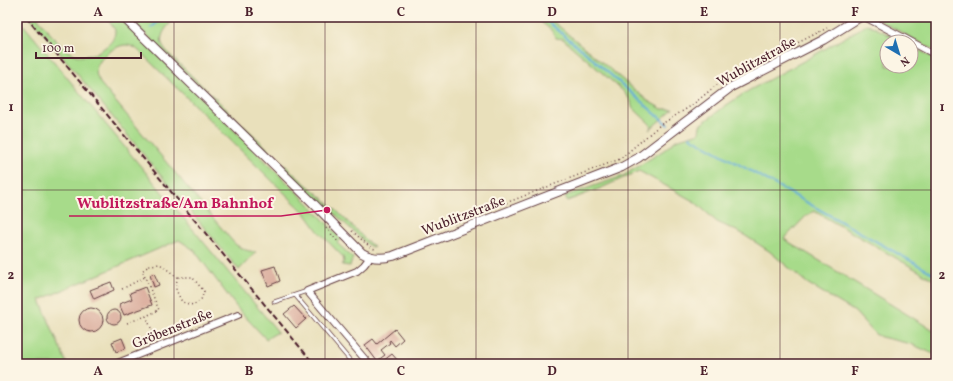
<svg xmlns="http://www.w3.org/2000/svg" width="953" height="381" viewBox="0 0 953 381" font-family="Vollkorn,serif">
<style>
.green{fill:#a7db8a;stroke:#787d5a}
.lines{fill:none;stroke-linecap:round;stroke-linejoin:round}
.stream{stroke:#62acda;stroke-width:2}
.building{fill:#d9a999}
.service-casing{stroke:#623c41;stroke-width:4.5}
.minor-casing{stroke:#623c41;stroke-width:8}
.secondary-casing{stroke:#623c41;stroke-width:10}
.path{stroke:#623c41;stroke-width:1.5;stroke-dasharray:1 3;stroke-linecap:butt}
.service{stroke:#fff;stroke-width:3}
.minor{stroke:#fff;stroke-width:6}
.secondary{stroke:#fff;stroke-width:8}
.rail{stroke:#4a1f2b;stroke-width:2;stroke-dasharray:6 3;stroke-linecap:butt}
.grid{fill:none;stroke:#4a1f2b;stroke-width:1;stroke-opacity:0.55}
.labels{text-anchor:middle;stroke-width:4;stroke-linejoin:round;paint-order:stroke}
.street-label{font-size:14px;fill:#4a1f2b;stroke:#fcf5e5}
.leader{fill:none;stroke:#c2185b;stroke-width:1.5}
.callout-dot{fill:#c2185b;stroke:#fcf5e5;stroke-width:1.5}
.callout-label{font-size:15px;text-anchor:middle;font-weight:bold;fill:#c2185b;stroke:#fcf5e5;stroke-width:4;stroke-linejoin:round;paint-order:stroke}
.neatline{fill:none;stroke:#4a1f2b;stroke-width:1.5}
.grid-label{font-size:13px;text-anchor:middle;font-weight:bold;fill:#4a1f2b}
</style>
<rect width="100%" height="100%" fill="#fcf5e5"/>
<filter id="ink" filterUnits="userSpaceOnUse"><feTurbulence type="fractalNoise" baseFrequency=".025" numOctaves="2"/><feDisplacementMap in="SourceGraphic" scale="8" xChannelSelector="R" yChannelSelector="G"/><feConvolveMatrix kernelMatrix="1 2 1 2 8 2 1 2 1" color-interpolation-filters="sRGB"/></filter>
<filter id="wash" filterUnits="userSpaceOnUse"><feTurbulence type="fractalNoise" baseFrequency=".012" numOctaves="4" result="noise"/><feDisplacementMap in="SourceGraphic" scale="16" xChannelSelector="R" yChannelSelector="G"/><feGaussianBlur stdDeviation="0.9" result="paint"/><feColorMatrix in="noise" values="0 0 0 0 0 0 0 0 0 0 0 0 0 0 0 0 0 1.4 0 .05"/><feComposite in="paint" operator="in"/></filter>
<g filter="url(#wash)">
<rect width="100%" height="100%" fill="#e9e0bb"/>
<path class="green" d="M17 17 278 332 266 339 238 309 194 250 179 240 40 300 67 364H17Z
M30 17H37C56 39 72 71 104 48 111 43 115 39 115 30L106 17H119L310 205 341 239 337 243 353 258 350 266 342 265 344 262 343 257 318 231 305 213 139 51C136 48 131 45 125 45 114 46 97 59 96 71 96 75 98 79 100 83L234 243C241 249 247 251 256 252L239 270Z
M128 17H177C170 23 159 33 162 44 164 48 167 52 170 55L295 175 332 206 369 243 374 246 372 247 368 245 333 212 334 211 330 208 328 210 315 198Z
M535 17H548L648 101 662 109H673L649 130 651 127 650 124 632 107 631 101 623 91 563 39 556 38 551 30Z
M873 17H936V48L934 50Z
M868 24 903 42H887V66H911V46L936 59V281L814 211 806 216 784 239 936 332V355L911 344 881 337 875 334 855 312 807 283 769 251 741 233 717 222 695 202 639 171 601 188 567 201 565 196 623 176 664 150 676 140 699 133 700 125 725 106 748 91 811 57Z"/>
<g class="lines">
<path class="stream" d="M542 17 587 54 668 125
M151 28 164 17
M690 137 936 275"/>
</g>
<g id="blocks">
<path class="building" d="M275 266 280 281 268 286 262 270Z
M154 273 159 285 154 287 150 275Z
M111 282 114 290 94 299 90 290Z
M145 287 152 305 124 315 119 304 132 299 130 293Z
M294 306 306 319 296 328 284 314Z
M79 320a12 12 0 1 1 24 0a12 12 0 1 1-24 0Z
M107 317a7 7 0 1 1 14 0a7 7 0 1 1-14 0Z
M395 329 403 339 395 346 390 340 389 342 390 343 381 350 385 355 377 361 365 345 373 339 377 344Z
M122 338 126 348 116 352 112 342Z
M392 354 399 362 396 364H386L383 361Z"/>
</g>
</g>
<g filter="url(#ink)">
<use href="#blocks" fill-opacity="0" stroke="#623c41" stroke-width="1"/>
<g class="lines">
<defs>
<path id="service" d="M307 291 295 295 353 364
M274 302 295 295"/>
<path id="minor" d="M865 17 936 55
M115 364 238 315
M369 364 307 291 357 271 364 265 370 257"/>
<path id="secondary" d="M123 17 311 201 362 253C372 259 382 259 393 256L622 167 638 158 731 87 823 40 860 17"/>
</defs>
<use href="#service" class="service-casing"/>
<use href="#minor" class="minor-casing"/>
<use href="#secondary" class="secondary-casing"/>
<path class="path" d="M137 21 146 17
M454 223 620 159 660 125 691 106 724 79 749 65 774 55 827 28
M326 228 339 243
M352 231 370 247 377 250
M145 277 142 271 150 265 160 264 177 277 176 290 182 302 193 305 201 300 204 291 192 277H177
M122 289 145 277 159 310 146 316 157 342
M127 323 146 316"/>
<use href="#service" class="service"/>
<use href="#minor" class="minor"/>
<use href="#secondary" class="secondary"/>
<path class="rail" d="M26 17 314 364"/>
</g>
</g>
<path class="grid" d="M174 17V364M325 17V364M476 17V364M628 17V364M780 17V364M17 190H936"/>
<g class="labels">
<g class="street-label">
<text transform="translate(756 61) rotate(-29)" y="5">Wublitzstraße</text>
<text transform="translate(463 215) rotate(-21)" y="5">Wublitzstraße</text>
<text transform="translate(172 328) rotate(-22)" y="5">Gröbenstraße</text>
</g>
</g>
<path class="leader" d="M327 210L281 216H69"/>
<circle class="callout-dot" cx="327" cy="210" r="4"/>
<g class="callout-label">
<text x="175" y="208">Wublitzstraße/Am Bahnhof</text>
</g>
<rect width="953" height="381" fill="none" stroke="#fcf5e5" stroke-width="44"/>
<g transform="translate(899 54) rotate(142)"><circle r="19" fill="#fcf5e5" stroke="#b59f9b"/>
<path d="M0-3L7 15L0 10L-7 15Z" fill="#1f6fb2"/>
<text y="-6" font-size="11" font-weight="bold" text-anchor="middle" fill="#4a1f2b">N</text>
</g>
<path d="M36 52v6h105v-6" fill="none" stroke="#4a1f2b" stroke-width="2"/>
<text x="42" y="52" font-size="12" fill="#4a1f2b" stroke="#fcf5e5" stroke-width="3" paint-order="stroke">100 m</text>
<rect x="22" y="22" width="909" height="337" class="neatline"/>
<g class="grid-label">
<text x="98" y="16">A</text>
<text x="249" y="16">B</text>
<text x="401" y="16">C</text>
<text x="552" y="16">D</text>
<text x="704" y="16">E</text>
<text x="855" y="16">F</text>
<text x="11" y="111">1</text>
<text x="942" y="111">1</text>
<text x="11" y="279">2</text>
<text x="942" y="279">2</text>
<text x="98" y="375">A</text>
<text x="249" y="375">B</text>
<text x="401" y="375">C</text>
<text x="552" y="375">D</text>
<text x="704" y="375">E</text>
<text x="855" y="375">F</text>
</g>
</svg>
